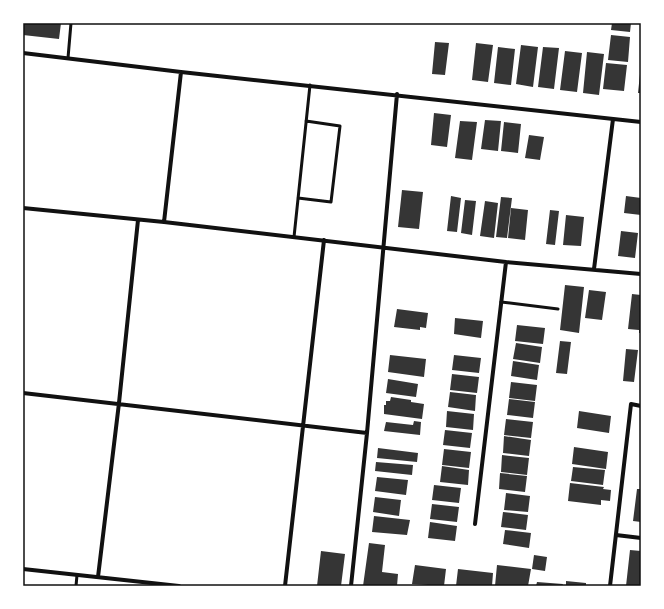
<svg xmlns="http://www.w3.org/2000/svg" width="664" height="609" viewBox="0 0 664 609" font-family="'Public Sans',sans-serif">
<style>
.building{fill:#353535}
.lines{fill:none;stroke-linecap:round;stroke-linejoin:round}
.service{stroke:#111;stroke-width:3}
.minor{stroke:#111;stroke-width:4}
.neatline{fill:none;stroke:#111;stroke-width:1.5}
</style>
<rect width="100%" height="100%" fill="#fff"/>
<path class="building" d="M23 23H61L59 39 23 35Z
M612 23H631L630 32 611 30Z
M611 35 630 37 628 62 608 60Z
M435 42 449 43 445 75 432 74Z
M476 43 493 45 488 82 472 80Z
M521 45 538 47 533 87 516 84Z
M498 47 515 49 511 85 494 83Z
M543 47 559 48 554 89 538 87Z
M565 51 582 53 577 92 560 90Z
M587 52 604 54 599 95 583 93Z
M606 63 627 65 624 91 603 89Z
M640 74H641V93H638Z
M434 113 451 115 447 147 431 145Z
M485 120 501 121 498 151 481 149Z
M460 121 477 122 472 160 455 158Z
M504 122 521 124 518 153 501 151Z
M529 135 544 137 540 160 525 158Z
M402 190 423 192 419 229 398 227Z
M451 196 461 198 457 232 447 231Z
M626 196 641 198V215L624 213Z
M501 197 512 198 507 238 496 237Z
M465 200 476 201 472 235 461 233Z
M485 201 498 203 494 238 480 236Z
M511 208 528 210 525 240 508 238Z
M550 210 559 211 555 245 546 244Z
M566 215 584 217 581 246 563 245Z
M621 231 638 233 635 258 618 256Z
M565 285 584 287 579 333 560 330Z
M589 290 606 292 602 320 585 318Z
M632 294 641 295V333H639V330L628 329Z
M397 309 428 313 426 328 420 327V330L394 327Z
M455 318 483 321 481 338 454 334Z
M517 325 545 328 543 344 515 341Z
M560 341 571 342 567 374 556 373Z
M516 343 542 347 540 363 513 359Z
M626 349 638 350 634 382 623 381Z
M390 355 426 359 424 377 388 372Z
M454 355 481 358 479 373 452 370Z
M513 361 539 365 537 380 511 376Z
M452 374 479 377 477 393 450 390Z
M388 379 418 384 416 397 386 393Z
M511 382 537 385 535 401 509 398Z
M450 392 476 395 475 411 448 407Z
M391 397 411 400V402L424 404 422 419 384 414V405H386V401H390Z
M509 399 535 402 533 418 507 415Z
M447 411 474 414 473 430 446 427Z
M579 411 611 416 609 433 577 428Z
M506 419 533 422 531 438 504 435Z
M414 421 421 422 420 435 384 431 386 422 413 425Z
M445 430 472 433 470 448 443 445Z
M504 436 531 440 529 456 503 453Z
M574 447 608 452 606 469 572 464Z
M378 448 418 453 417 462 377 458Z
M444 449 471 452 469 468 442 465Z
M502 455 529 458 527 475 501 472Z
M376 462 413 465 412 475 375 471Z
M442 466 469 470 468 485 440 482Z
M573 467 605 470 603 485 571 481Z
M500 473 527 476 525 492 499 489Z
M377 477 408 480 406 495 375 491Z
M570 483 604 487 603 489 611 490 610 501 601 500V505L568 501Z
M434 485 461 488 459 503 432 500Z
M637 489H641V522L633 521Z
M506 493 530 496 528 512 504 510Z
M375 497 401 500 399 516 373 512Z
M432 504 459 507 457 522 430 519Z
M503 512 528 515 526 530 501 527Z
M374 516 410 520 407 535 372 532Z
M430 522 457 526 455 541 428 538Z
M505 530 531 533 529 548 503 544Z
M369 543 385 545 382 572 398 574 397 586H363Z
M630 550 641 551V586H626Z
M321 551 345 554 341 586H317Z
M534 555 547 557 545 571 532 569Z
M415 565 446 569 444 586 412 584Z
M497 565 531 569 528 586H495Z
M458 569 493 573 492 586H456Z
M566 581 586 583V586H566Z
M537 582 563 584 562 586H536Z"/>
<g class="lines">
<path class="service" d="M68 58 71 23
M298 198 331 202 340 126 306 121
M294 237 310 85
M501 302 558 309
M76 586 77 575"/>
<path class="minor" d="M23 53 181 72 641 122
M23 208 164 222 506 262 641 274
M164 222 181 72
M594 269 613 119
M23 393 367 433
M475 524 506 262
M616 535 641 538
M23 569 179 586
M98 577 119 403 138 220
M285 586 324 240
M351 586 367 433 397 94
M610 586 631 404 641 406"/>
</g>
<rect width="664" height="609" fill="none" stroke="#ffffff" stroke-width="48"/>
<rect x="24" y="24" width="616" height="561" class="neatline"/>
</svg>
